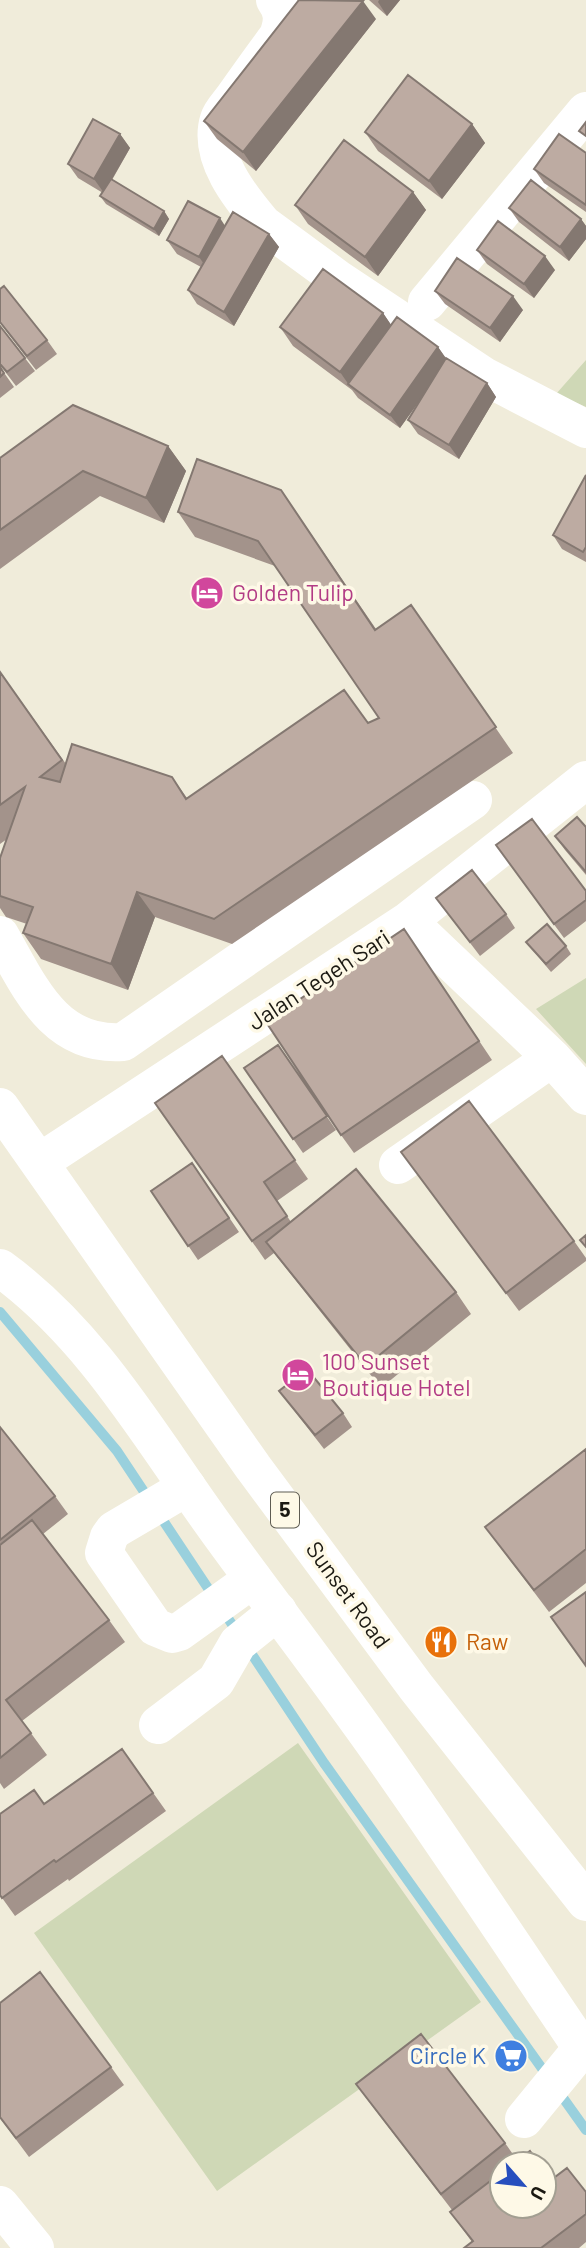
<svg xmlns="http://www.w3.org/2000/svg" width="586" height="2248" viewBox="0 0 586 2248" font-family="Barlow,sans-serif">
<style>
.green{fill:#cfd8b6}
.lines{fill:none;stroke-linecap:round;stroke-linejoin:round}
.stream{stroke:#99d0dd;stroke-width:10}
.minor{stroke:#fff;stroke-width:38}
.highway{stroke:#fff;stroke-width:38}
.wall{fill:#a3938b}
.shaded-wall{fill:#847871}
.building{fill:#bdaba2;stroke:#847871;stroke-width:2}
.labels{text-anchor:middle;stroke-width:7;stroke-linejoin:round;paint-order:stroke}
.shield{fill:#fef9e7;stroke:#5f5c52;stroke-width:2}
.shield-label{font-size:21px;font-weight:bold;fill:#1b1912}
.hotel-label{font-size:23px;fill:#b23c85;stroke:#fef9e7;text-anchor:start}
.street-label{font-size:23px;fill:#1b1912;stroke:#fef9e7}
.food-label{font-size:23px;fill:#c56008;stroke:#fef9e7;text-anchor:start}
.shop-label{font-size:23px;fill:#366cbe;stroke:#fef9e7;text-anchor:end}
</style>
<rect width="100%" height="100%" fill="#f0ecda"/>
<path class="green" d="M586 360V407L556 394Z
M586 978V1064L536 1009Z
M298 1743 481 2002 217 2191 34 1933Z"/>
<g class="lines">
<path class="stream" d="M0 1312 117 1451 324 1763 586 2130"/>
<path class="minor" d="M275 0C284 12 283 22 278 36 263 56 248 77 234 97 229 104 221 112 219 119 207 157 241 198 263 224L338 279 484 376 586 429
M427 302 586 111
M408 921 552 1058 586 1096
M0 935C29 985 53 1047 123 1042L473 800
M40 1162 408 921 586 780
M398 1165 552 1058
M187 1487 114 1530 109 1537 104 1553 155 1627 172 1634 179 1632 253 1579
M158 1725 216 1681 238 1643 278 1611
M524 2119 582 2048
M0 2205 35 2248"/>
<path class="highway" d="M0 1107 253 1467 416 1687 586 1902
M0 1268C94 1336 151 1439 218 1531 279 1615 343 1697 402 1783 465 1873 525 1964 586 2054"/>
</g>
<path class="wall" d="M369 0H400L387 16Z
M376 19 256 171 217 139 204 121Z
M472 124 485 143 442 199 378 151 365 132Z
M120 134 130 148 112 180 164 211 169 219 159 236 106 204 100 196 103 193 78 178 68 164Z
M586 153V212L544 183 534 169Z
M413 192 426 210 378 276 308 224 295 205Z
M509 208 581 219 586 226V239L569 261 519 222Z
M225 226 269 234 279 247 234 326 197 304 188 290 201 267 177 254 167 240Z
M477 250 555 270 534 298 487 264Z
M0 289 47 340 57 354 36 370 0 323Z
M435 291 523 310 500 342 445 304Z
M383 313 391 325 438 347 446 359 487 383 496 397 459 459 418 434 408 420 420 400 400 428 358 398 352 390 293 346 280 327Z
M0 326 35 371 16 386 0 365Z
M0 367 14 387 0 398Z
M168 446 186 471 164 523 100 496 0 569V458Z
M586 475V562L562 549 553 535Z
M281 490 376 629 411 605 513 753 232 944 155 917 128 990 41 959 23 933 27 924 6 917 0 908V858L7 839 0 844V672L66 764 172 777 187 798 368 723 379 718 275 566 195 537 178 512Z
M586 827V875L565 850 555 836Z
M506 859 586 891V921L564 938Z
M436 898 506 914 515 928 480 956Z
M404 929 492 1060 354 1153 341 1135Z
M526 942 566 946 571 954 551 972Z
M278 1045 336 1130 303 1153 244 1068Z
M222 1056 308 1179 277 1201 291 1222 456 1292 471 1314 381 1388 274 1253 265 1260 155 1103Z
M401 1152 574 1241 586 1258V1261L519 1311Z
M192 1163 239 1232 198 1260 151 1191Z
M279 1391 343 1413 352 1427 324 1449Z
M0 1427 55 1496 68 1514 43 1534 109 1620 125 1642 22 1721 47 1755 4 1789 0 1783Z
M586 1449V1583L549 1612 485 1527Z
M122 1749 166 1811 69 1881 68 1879 15 1916 0 1895 44 1804Z
M0 2003 111 2067 124 2085 29 2157 0 2118Z
M356 2084 505 2143 517 2160 540 2164H502V2206L551 2180 586 2192V2242L579 2248H464L472 2242 450 2212 452 2210 370 2103Z"/>
<path class="shaded-wall" d="M379 0H400L387 16 378 2Z
M363 1 376 19 256 171 243 152Z
M472 124 485 143 442 199 429 181Z
M120 134 130 148 104 193 94 179Z
M413 192 426 210 378 276 365 257Z
M164 211 169 219 159 236 154 229Z
M220 218 229 232 209 271 199 257Z
M581 219 586 226V239L569 261 560 247Z
M269 234 279 247 234 326 224 312Z
M545 256 555 270 534 298 524 284Z
M513 296 523 310 500 342 490 328Z
M383 313 396 332 349 385 340 372Z
M438 347 448 361 400 428 390 415Z
M487 383 496 397 459 459 449 445Z
M168 446 186 471 164 523 146 498Z
M137 892 155 917 128 990 111 964Z"/>
<path class="building" d="M299 0 363 1 243 152 204 121Z
M408 75 472 124 429 181 365 132Z
M93 119 120 134 94 179 68 164Z
M586 122V136L579 131Z
M559 134 586 153V205L534 169Z
M344 140 413 192 365 257 295 205Z
M111 179 164 211 154 229 100 196Z
M531 180 581 219 560 247 509 208Z
M188 201 220 218 199 257 167 240Z
M233 212 269 234 224 312 188 290Z
M498 221 545 256 524 284 477 250Z
M457 258 513 296 490 328 435 291Z
M323 269 383 313 340 372 280 327Z
M4 286 47 340 27 356 0 322V289Z
M397 317 438 347 390 415 348 384Z
M0 326 25 358 7 372 0 364Z
M446 358 487 383 449 445 408 420Z
M0 367 4 373 0 377Z
M73 405 168 446 146 498 83 471 0 530V458Z
M197 459 281 490 375 630 411 605 496 727 214 919 137 892 111 964 23 933 33 907 0 896V858L25 787 0 805V672L62 760 40 777 60 782 72 744 172 777 186 799 344 690 368 723 379 718 258 541 178 512Z
M586 475V547L583 552 553 535Z
M577 817 586 827V872L555 836Z
M532 819 586 891V900L554 924 496 845Z
M472 870 506 914 470 942 436 898Z
M547 924 566 946 546 964 526 942Z
M404 929 479 1041 341 1135 266 1022Z
M278 1045 327 1116 293 1139 244 1068Z
M222 1056 295 1160 264 1182 287 1216 252 1241 155 1103Z
M469 1101 574 1241 506 1293 401 1152Z
M192 1163 229 1218 188 1246 151 1191Z
M356 1169 456 1292 366 1366 266 1242Z
M586 1235V1247L580 1240Z
M307 1369 343 1413 315 1435 279 1391Z
M0 1427 55 1496 0 1540Z
M586 1449V1549L534 1590 485 1527Z
M32 1520 109 1620 6 1700 31 1733 0 1758V1545Z
M586 1592V1666L551 1617Z
M122 1749 153 1793 56 1862 54 1860 2 1898 0 1895V1814L34 1790 44 1804Z
M40 1972 111 2067 16 2138 0 2117V2003Z
M421 2034 505 2143 441 2194 356 2084Z
M530 2151 540 2164H513Z
M567 2168 586 2192V2214L541 2248H464L473 2241 450 2212 502 2172V2206H544V2170L551 2180Z"/>
<defs>
<symbol id="hotel-disc" viewBox="-11 -11 22 22"><circle r="9.5" fill="#d1479c" stroke="#fef9e7"/><path d="M-6-4.5h1.5V1H6V5H4.5V3h-9V5H-6ZM-4 0a1.8 1.8 0 1 1 3.6 0ZM.5 0V-2.5h3Q6-2.5 6 0Z" fill="#fff"/></symbol>
<symbol id="restaurant-disc" viewBox="-11 -11 22 22"><circle r="9.5" fill="#e8710a" stroke="#fef9e7"/><path d="M-5-6h1v4h1v-4h1v4h1v-4h1v5L-1.5 .5V6h-2V.5L-5-1ZM5-6V6H3V1.5H1.5Q1.5-4 5-6Z" fill="#fff"/></symbol>
<symbol id="supermarket-disc" viewBox="-11 -11 22 22"><circle r="9.5" fill="#3f7fe0" stroke="#fef9e7"/><path d="M-6-5.5h2.5l.6 2H6L4.5 2H-2.5L-4.4-4H-6ZM-1.5 3.2a1.3 1.3 0 1 0 .1 0ZM3 3.2a1.3 1.3 0 1 0 .1 0Z" fill="#fff"/></symbol>
</defs>
<g fill-rule="evenodd">
<use href="#hotel-disc" x="188" y="574" width="38" height="38"/>
<use href="#hotel-disc" x="279" y="1356" width="38" height="38"/>
<use href="#restaurant-disc" x="422" y="1623" width="38" height="38"/>
<use href="#supermarket-disc" x="492" y="2037" width="38" height="38"/>
</g>
<g class="labels">
<rect class="shield" x="271" y="1492.5" width="28" height="35" rx="5"/>
<g class="shield-label">
<text x="285" y="1517">5</text>
</g>
<g class="hotel-label">
<text x="232" y="601">Golden Tulip</text>
<text x="322" y="1370">100 Sunset<tspan x="322" dy="26">Boutique Hotel</tspan></text>
</g>
<g class="street-label">
<text transform="translate(319 980) rotate(-33)" y="8">Jalan Tegeh Sari</text>
<text transform="translate(348 1595) rotate(54)" y="8">Sunset Road</text>
</g>
<g class="food-label">
<text x="466" y="1650">Raw</text>
</g>
<g class="shop-label">
<text x="486" y="2064">Circle K</text>
</g>
</g>
<g transform="translate(523 2185) rotate(118)"><circle r="33" fill="#fef9e7" stroke="#a39f92" stroke-width="2"/>
<path d="M0-5L12 26L0 18L-12 26Z" fill="#274fbe"/>
<text y="-10" font-size="19" font-weight="bold" text-anchor="middle" fill="#1b1912">U</text>
</g>
</svg>
